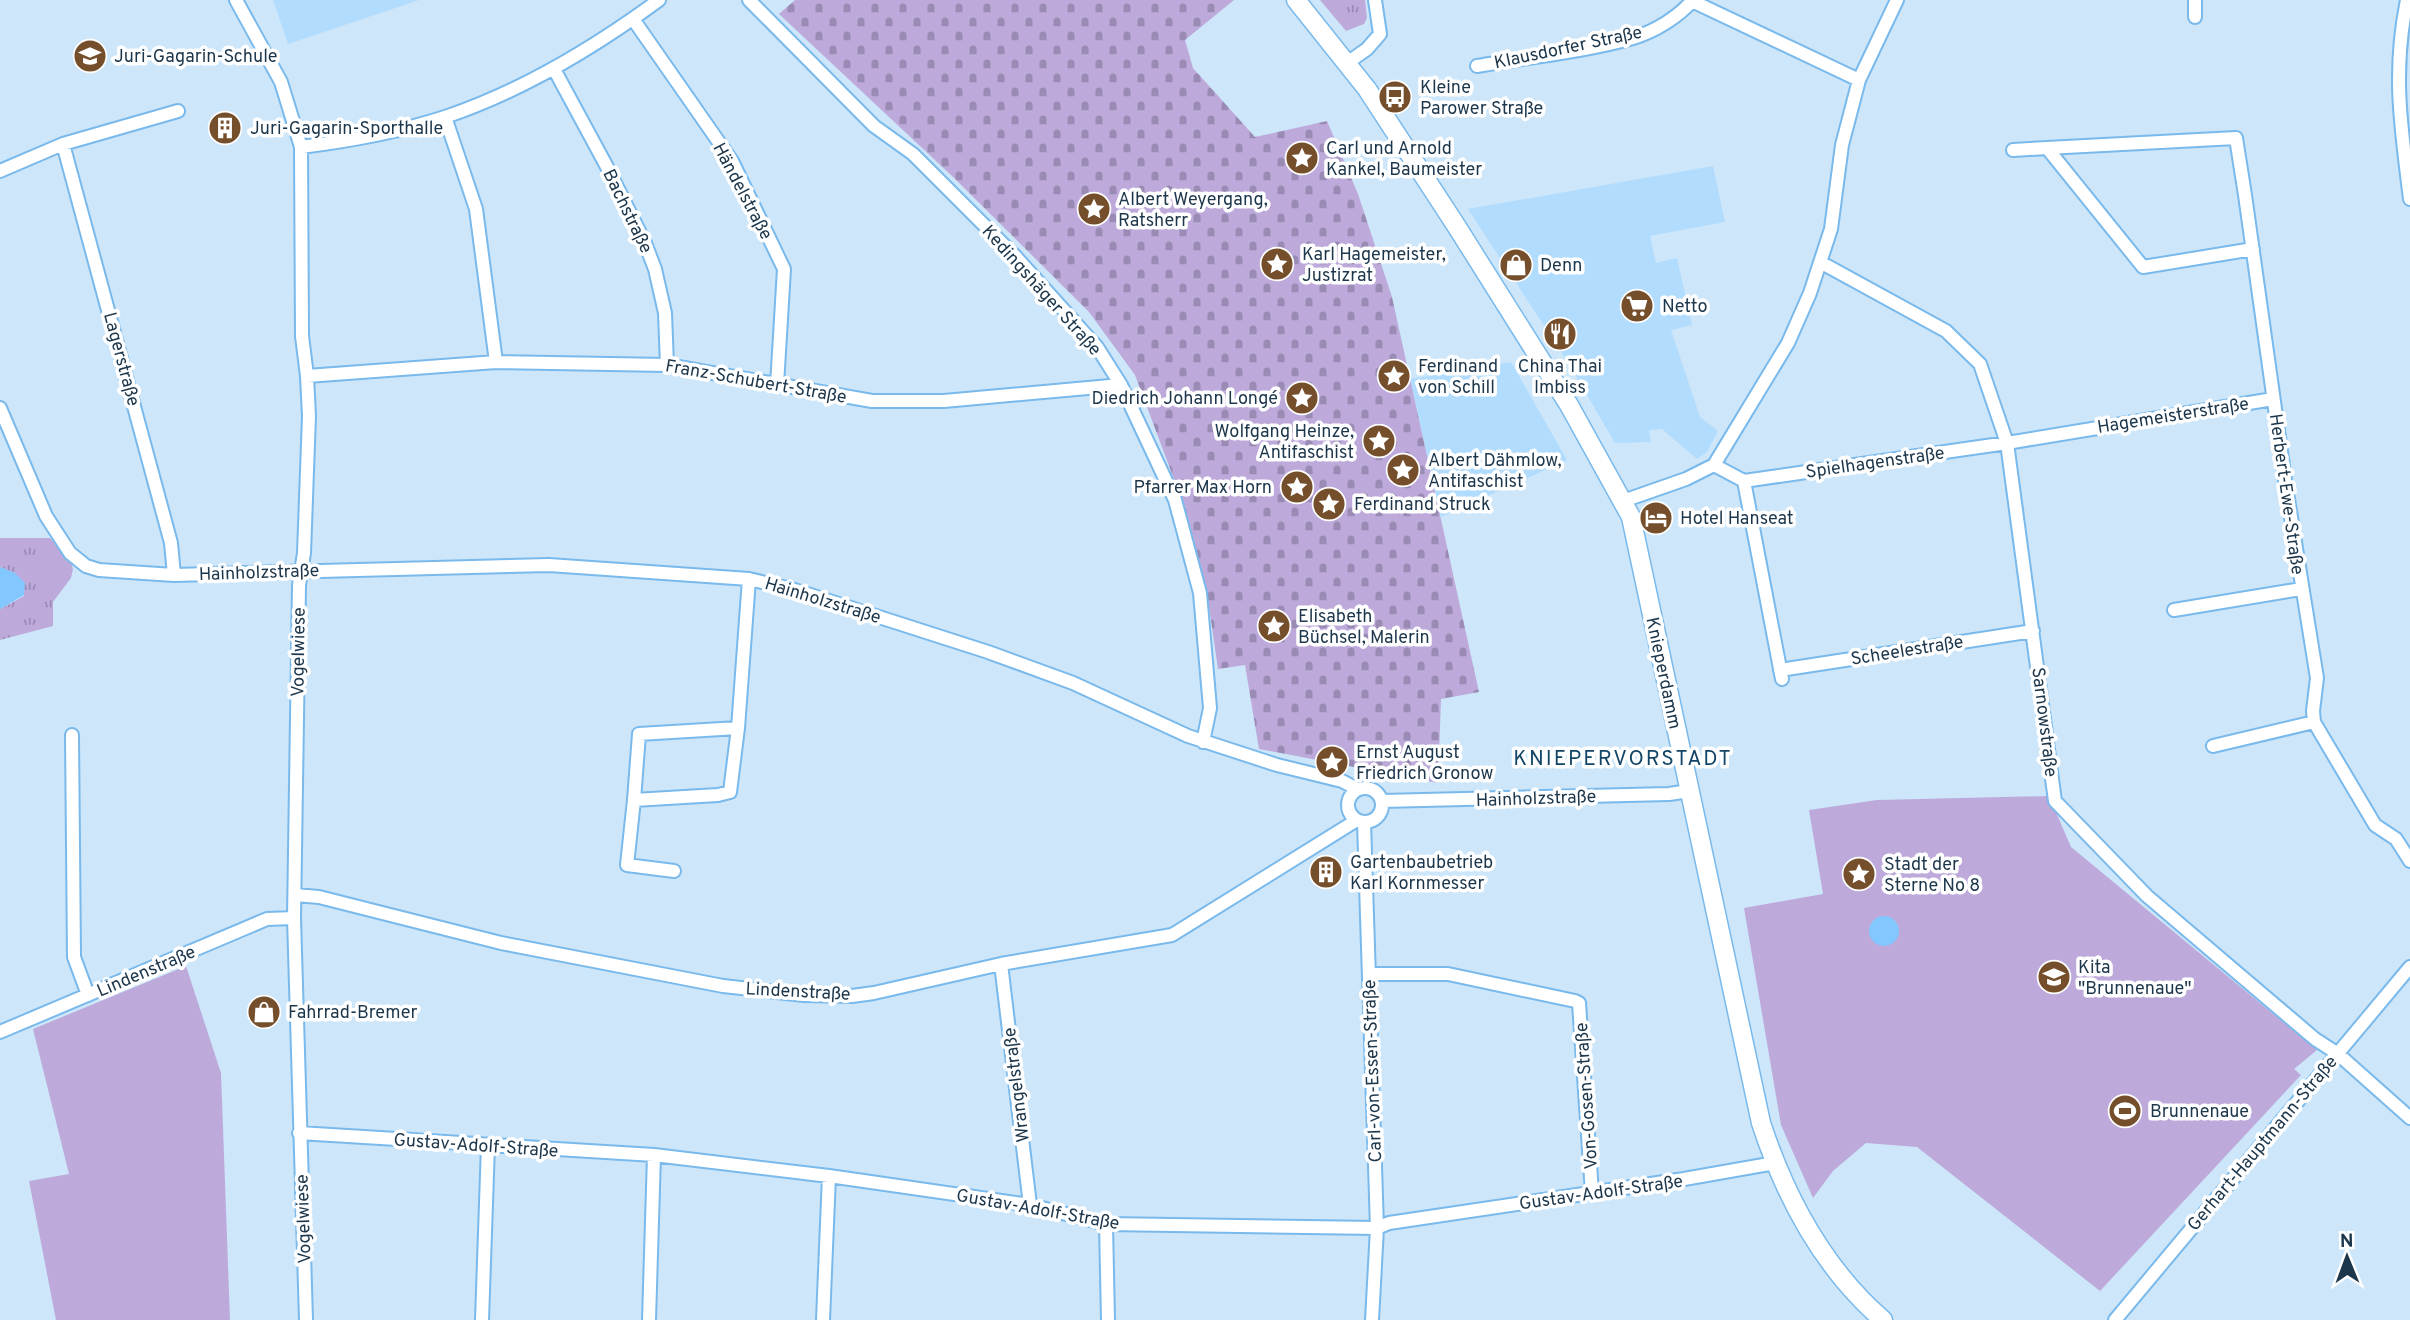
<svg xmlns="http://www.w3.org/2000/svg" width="2410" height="1320" viewBox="0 0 2410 1320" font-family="Overpass,sans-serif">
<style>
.built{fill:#b2dcfd}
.grass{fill:url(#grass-tufts)}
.cemetery{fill:url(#cemetery-stones)}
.green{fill:#bdaadb}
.water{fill:#82c7fd}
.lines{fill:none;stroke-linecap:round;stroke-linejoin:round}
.minor-casing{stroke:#79b9eb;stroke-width:16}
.secondary-casing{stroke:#79b9eb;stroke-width:21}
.minor{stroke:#fff;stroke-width:12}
.secondary{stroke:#fff;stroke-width:18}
.labels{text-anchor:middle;stroke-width:7;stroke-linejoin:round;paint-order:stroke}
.street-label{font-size:18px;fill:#1c364b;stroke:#fff}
.poi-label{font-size:18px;fill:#1c364b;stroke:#fff;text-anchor:start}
.quarter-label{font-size:21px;letter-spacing:2px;fill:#134567;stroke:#fff}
</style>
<defs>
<pattern id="grass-tufts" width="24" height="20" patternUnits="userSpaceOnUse" patternTransform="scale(1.75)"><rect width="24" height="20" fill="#bdaadb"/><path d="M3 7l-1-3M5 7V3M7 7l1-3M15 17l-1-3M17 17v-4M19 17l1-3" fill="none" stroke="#998bb4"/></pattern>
<pattern id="cemetery-stones" width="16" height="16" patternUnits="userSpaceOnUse" patternTransform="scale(1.75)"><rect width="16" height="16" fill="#bdaadb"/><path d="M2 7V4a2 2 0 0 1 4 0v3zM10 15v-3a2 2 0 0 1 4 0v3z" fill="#998bb4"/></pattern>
</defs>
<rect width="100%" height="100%" fill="#cde6fa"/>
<path class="built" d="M273 0H419L288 44Z
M1713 166 1725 222 1650 236 1656 263 1677 258 1692 325 1671 330 1700 417 1718 431 1707 452 1697 459 1662 429 1649 430 1651 442 1615 443 1569 364 1468 209Z
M1511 362 1567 460 1441 517 1410 379Z"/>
<path class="grass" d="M1320 0H1365L1367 18 1364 24 1346 31Z
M0 538H50L70 559 73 569 71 578 53 602V626L0 640V609L24 596 15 573 0 567Z"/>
<path class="cemetery" d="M795 0H1234L1185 40 1193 68 1255 137 1327 121 1358 194 1392 297 1479 692 1441 699 1438 783 1259 749 1245 665 1218 669 1207 593 1181 498 1135 375 1089 312 952 176 779 14Z"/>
<path class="green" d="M58 553 62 557 68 579 37 587 29 561Z
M2049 796 2071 847 2317 1050 2294 1069 2301 1075 2100 1291 1917 1147 1866 1143 1833 1171 1813 1198 1781 1125 1744 908 1823 894 1809 810 1877 800Z
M186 966 221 1073 230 1320H56L29 1181 69 1174 33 1029Z"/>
<path class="water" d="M0 567 15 573 25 583 24 595 0 609Z
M1869 931a15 15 0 1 1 30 0a15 15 0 1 1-30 0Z"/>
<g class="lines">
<defs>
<path id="minor" d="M236 0 281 82 301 147 302 336 307 376 309 416 304 553 299 585 294 918 306 1320
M749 0 874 126 913 154 1015 256 1097 347 1121 385 1175 500 1200 593 1210 708 1203 742
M2195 0V17
M2407 0C2392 73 2401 126 2410 199
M1692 1 1859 80
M633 19 732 161 784 269 777 385
M1347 63 1367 49 1380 34 1375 0
M1477 66C1529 57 1583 52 1633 38 1656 31 1678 17 1693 0
M554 69 607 167 645 243 655 269 665 313 667 365
M445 117 476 209 496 362
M63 144 171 543 174 575
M301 147C350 141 400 132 448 116 524 90 595 47 659 0
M2013 150 2047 148
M0 171 63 144 178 111
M2253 249 2143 267 2047 148 2236 138 2245 195 2285 480 2317 678 2313 711 2314 722 2375 825 2396 839 2410 861
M1820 262 1946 331 1980 364 2007 443 2055 801 2147 896 2315 1039 2338 1054 2410 1118
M307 376 496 362 667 365 872 401H944L1121 385
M0 408 46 516 70 553 86 566 99 570 174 575 549 565 749 579 795 590 988 652 1073 683 1188 736 1277 765 1342 781 1357 789
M1714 465 1744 481 2007 443 2273 399
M1744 481 1782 679
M1623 501 1686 479 1714 465 1788 343 1810 293 1831 229 1842 145 1859 80 1897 0
M2174 610 2301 589
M1780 670 2033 631
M72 735 74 957 88 995
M2213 746 2314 722
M1348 805a17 17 0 1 1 34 0a17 17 0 1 1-34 0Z
M634 800 718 795 730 792 738 728
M1382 801 1669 794 1689 791
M1364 822 1377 1228 1372 1320
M674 871 627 865 634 800 639 734 738 728 749 579
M295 895 319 897 501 943 723 986 804 995 852 996 874 993 1001 964 1172 935 1357 820
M1001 964 1030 1205
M1369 974H1448L1575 1001 1579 1003 1592 1193
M0 1032 267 919 294 918
M299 1133 654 1155 829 1176 1030 1205 1106 1224 1377 1228 1389 1223 1684 1179 1775 1163
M1106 1224 1108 1320
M482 1320 488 1145
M649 1320 654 1155
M823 1320 829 1176
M2115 1320 2410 967"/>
<path id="secondary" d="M1296 0 1367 89 1457 227 1569 405 1631 517 1761 1123C1785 1196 1824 1269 1883 1320"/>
</defs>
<use href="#minor" class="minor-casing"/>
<use href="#secondary" class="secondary-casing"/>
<use href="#minor" class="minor"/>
<use href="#secondary" class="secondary"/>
</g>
<defs>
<symbol id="school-disc" viewBox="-11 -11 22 22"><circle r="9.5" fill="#754f2b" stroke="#fff"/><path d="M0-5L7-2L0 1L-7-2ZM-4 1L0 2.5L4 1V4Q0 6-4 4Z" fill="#fff"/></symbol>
<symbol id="bus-disc" viewBox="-11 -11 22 22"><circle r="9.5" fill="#754f2b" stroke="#fff"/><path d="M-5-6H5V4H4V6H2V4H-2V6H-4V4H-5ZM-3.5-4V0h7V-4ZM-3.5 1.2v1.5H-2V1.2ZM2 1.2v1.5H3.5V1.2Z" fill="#fff"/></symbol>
<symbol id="building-disc" viewBox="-11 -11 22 22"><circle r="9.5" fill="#754f2b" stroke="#fff"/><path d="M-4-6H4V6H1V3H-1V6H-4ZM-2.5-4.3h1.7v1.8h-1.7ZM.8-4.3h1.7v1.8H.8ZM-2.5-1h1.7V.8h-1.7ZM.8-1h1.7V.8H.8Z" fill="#fff"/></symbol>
<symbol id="sight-disc" viewBox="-11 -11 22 22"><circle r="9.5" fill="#754f2b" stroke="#fff"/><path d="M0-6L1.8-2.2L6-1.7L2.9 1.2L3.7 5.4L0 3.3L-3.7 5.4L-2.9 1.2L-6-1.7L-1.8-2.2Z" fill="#fff"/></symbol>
<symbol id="shop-disc" viewBox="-11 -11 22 22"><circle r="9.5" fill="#754f2b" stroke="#fff"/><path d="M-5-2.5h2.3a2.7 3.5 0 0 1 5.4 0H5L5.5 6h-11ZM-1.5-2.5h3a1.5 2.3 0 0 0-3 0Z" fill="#fff"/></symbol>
<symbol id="supermarket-disc" viewBox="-11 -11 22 22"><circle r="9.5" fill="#754f2b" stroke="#fff"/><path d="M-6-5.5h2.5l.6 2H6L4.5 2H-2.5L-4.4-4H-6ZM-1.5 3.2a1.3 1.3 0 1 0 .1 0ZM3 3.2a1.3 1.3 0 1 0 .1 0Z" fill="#fff"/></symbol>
<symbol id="restaurant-disc" viewBox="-11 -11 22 22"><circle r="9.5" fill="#754f2b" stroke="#fff"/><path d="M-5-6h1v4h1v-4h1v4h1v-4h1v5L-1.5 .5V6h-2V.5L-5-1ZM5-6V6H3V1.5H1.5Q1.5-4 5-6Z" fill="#fff"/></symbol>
<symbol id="hotel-disc" viewBox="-11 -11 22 22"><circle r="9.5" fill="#754f2b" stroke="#fff"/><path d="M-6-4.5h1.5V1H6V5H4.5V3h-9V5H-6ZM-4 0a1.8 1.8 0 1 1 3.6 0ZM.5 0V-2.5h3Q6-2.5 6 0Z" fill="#fff"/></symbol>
<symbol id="stadium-disc" viewBox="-11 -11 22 22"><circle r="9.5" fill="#754f2b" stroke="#fff"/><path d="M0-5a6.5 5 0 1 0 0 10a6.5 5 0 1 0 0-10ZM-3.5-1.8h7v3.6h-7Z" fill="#fff"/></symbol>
</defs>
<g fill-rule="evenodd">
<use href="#school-disc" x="71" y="37" width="38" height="38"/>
<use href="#bus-disc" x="1376" y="78" width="38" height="38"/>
<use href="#building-disc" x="206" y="109" width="38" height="38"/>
<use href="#sight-disc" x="1283" y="139" width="38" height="38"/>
<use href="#sight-disc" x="1075" y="190" width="38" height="38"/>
<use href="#sight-disc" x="1258" y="245" width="38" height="38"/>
<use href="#shop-disc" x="1497" y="246" width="38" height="38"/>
<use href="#supermarket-disc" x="1618" y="287" width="38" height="38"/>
<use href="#restaurant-disc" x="1541" y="315" width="38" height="38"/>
<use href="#sight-disc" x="1375" y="357" width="38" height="38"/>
<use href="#sight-disc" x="1283" y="379" width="38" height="38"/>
<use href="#sight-disc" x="1360" y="422" width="38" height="38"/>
<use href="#sight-disc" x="1384" y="451" width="38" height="38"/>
<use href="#sight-disc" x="1278" y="468" width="38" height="38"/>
<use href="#sight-disc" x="1310" y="485" width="38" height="38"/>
<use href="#hotel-disc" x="1637" y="499" width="38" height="38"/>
<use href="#sight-disc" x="1255" y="607" width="38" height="38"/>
<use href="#sight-disc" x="1313" y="743" width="38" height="38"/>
<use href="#building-disc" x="1307" y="853" width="38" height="38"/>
<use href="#sight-disc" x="1840" y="855" width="38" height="38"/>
<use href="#school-disc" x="2035" y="958" width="38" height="38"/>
<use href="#shop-disc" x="245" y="993" width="38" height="38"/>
<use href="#stadium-disc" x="2106" y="1092" width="38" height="38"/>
</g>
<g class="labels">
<g class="street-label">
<text transform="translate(1568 47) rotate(-12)" y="6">Klausdorfer Straße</text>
<text transform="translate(743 191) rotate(62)" y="6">Händelstraße</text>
<text transform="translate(628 211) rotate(64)" y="6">Bachstraße</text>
<text transform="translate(1042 290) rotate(48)" y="6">Kedingshäger Straße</text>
<text transform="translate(122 359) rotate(75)" y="6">Lagerstraße</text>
<text transform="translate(756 381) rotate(10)" y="6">Franz-Schubert-Straße</text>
<text transform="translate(2173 415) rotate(-9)" y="6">Hagemeisterstraße</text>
<text transform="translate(1875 462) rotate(-8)" y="6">Spielhagenstraße</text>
<text transform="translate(2287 494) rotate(82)" y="6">Herbert-Ewe-Straße</text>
<text transform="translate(259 572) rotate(-2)" y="6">Hainholzstraße</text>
<text transform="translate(823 600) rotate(17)" y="6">Hainholzstraße</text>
<text transform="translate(1907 650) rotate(-9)" y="6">Scheelestraße</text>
<text transform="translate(298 652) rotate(-89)" y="6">Vogelwiese</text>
<text transform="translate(1664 673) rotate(78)" y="6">Knieperdamm</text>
<text transform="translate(2045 722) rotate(83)" y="6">Sarnowstraße</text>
<text transform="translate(1536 798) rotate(-2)" y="6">Hainholzstraße</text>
<text transform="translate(146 971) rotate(-23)" y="6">Lindenstraße</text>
<text transform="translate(798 991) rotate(3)" y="6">Lindenstraße</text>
<text transform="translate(1372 1071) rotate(-92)" y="6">Carl-von-Essen-Straße</text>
<text transform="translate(1016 1085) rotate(-97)" y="6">Wrangelstraße</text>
<text transform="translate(1586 1096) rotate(-94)" y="6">Von-Gosen-Straße</text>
<text transform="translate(2262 1143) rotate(-50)" y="6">Gerhart-Hauptmann-Straße</text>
<text transform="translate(476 1145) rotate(4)" y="6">Gustav-Adolf-Straße</text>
<text transform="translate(1601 1192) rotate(-8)" y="6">Gustav-Adolf-Straße</text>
<text transform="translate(1038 1209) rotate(10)" y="6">Gustav-Adolf-Straße</text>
<text transform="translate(303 1219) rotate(-92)" y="6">Vogelwiese</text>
</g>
<g class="poi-label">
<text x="114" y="62">Juri-Gagarin-Schule</text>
<text x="1420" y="93">Kleine<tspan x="1420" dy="21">Parower Straße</tspan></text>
<text x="250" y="134">Juri-Gagarin-Sporthalle</text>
<text x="1326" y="154">Carl und Arnold<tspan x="1326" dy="21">Kankel, Baumeister</tspan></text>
<text x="1118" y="205">Albert Weyergang,<tspan x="1118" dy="21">Ratsherr</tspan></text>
<text x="1302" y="260">Karl Hagemeister,<tspan x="1302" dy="21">Justizrat</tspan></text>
<text x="1540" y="271">Denn</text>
<text x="1662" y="312">Netto</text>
<text x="1418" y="372">Ferdinand<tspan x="1418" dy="21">von Schill</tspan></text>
<text x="1560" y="372" text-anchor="middle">China Thai<tspan x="1560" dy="21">Imbiss</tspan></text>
<text x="1278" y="404" text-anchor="end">Diedrich Johann Longé</text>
<text x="1354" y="437" text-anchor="end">Wolfgang Heinze,<tspan x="1354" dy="21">Antifaschist</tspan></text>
<text x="1428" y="466">Albert Dähmlow,<tspan x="1428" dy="21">Antifaschist</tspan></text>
<text x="1272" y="493" text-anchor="end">Pfarrer Max Horn</text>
<text x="1354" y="510">Ferdinand Struck</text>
<text x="1680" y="524">Hotel Hanseat</text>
<text x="1298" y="622">Elisabeth<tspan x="1298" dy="21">Büchsel, Malerin</tspan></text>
<text x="1356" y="758">Ernst August<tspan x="1356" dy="21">Friedrich Gronow</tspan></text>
<text x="1350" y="868">Gartenbaubetrieb<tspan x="1350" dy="21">Karl Kornmesser</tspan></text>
<text x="1884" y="870">Stadt der<tspan x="1884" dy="21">Sterne No 8</tspan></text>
<text x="2078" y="973">Kita<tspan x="2078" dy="21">"Brunnenaue"</tspan></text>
<text x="288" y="1018">Fahrrad-Bremer</text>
<text x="2150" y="1117">Brunnenaue</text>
</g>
<g class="quarter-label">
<text x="1623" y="765">KNIEPERVORSTADT</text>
</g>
</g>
<g transform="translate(2347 1257) rotate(359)" stroke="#ffffff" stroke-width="5" paint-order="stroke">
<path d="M0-5L12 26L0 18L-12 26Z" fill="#1c364b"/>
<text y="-10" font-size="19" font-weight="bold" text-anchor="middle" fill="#1c364b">N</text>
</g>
</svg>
